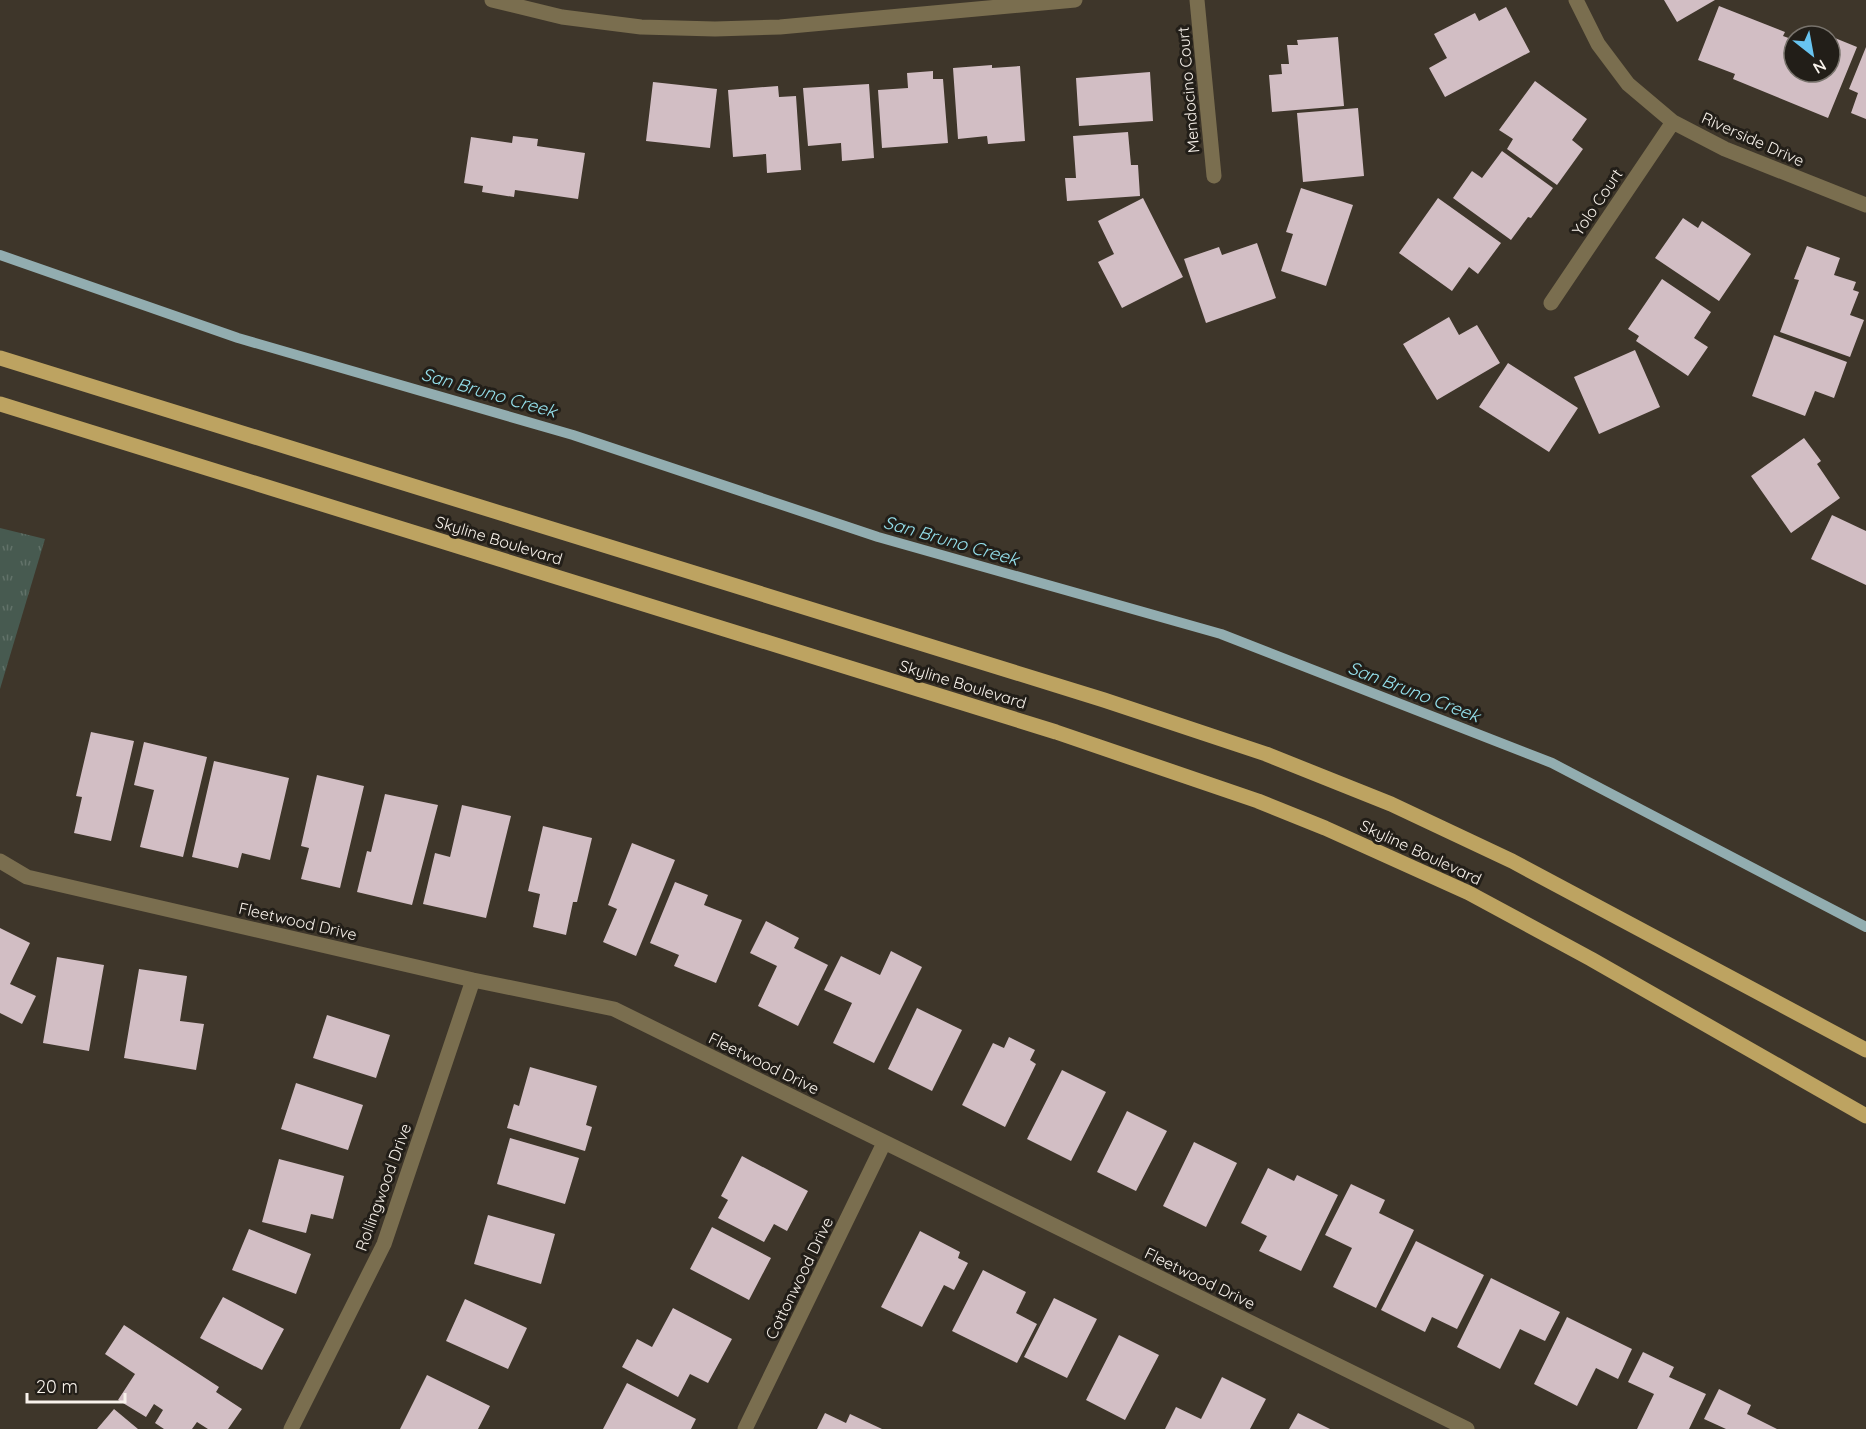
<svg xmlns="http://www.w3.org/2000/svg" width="1866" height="1429" viewBox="0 0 1866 1429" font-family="Quicksand,sans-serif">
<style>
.park{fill:url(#park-tufts)}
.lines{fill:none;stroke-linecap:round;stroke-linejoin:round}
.stream{stroke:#92adb0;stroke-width:10}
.building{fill:#d2bec4}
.minor{stroke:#7a6e4f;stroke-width:15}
.major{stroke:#bda361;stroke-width:15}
.labels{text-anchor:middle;stroke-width:6;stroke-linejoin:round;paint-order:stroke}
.street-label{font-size:16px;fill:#f8f2eb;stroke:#221e18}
.water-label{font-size:18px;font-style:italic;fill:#95e1ed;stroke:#221e18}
</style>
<defs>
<pattern id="park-tufts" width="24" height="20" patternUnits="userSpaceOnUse" patternTransform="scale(1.5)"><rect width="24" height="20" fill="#475a50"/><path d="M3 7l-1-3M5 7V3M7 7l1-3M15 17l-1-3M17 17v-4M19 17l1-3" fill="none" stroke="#627269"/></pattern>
</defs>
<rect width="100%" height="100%" fill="#3e362a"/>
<path class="park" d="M0 528 45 539 0 689Z"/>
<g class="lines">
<path class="stream" d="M0 255 238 338 573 435 878 537 1221 634 1552 763 1866 927"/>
</g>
<path class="building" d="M1664 0H1715L1677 22Z
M1719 6 1785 32 1783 36 1794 40V72H1830V36L1857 47 1828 118 1733 79 1735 74 1698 60Z
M1506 7 1530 52 1445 97 1429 68 1447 58 1434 34 1475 13 1479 21Z
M1338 37 1344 106 1272 112 1269 75 1282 74 1281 64H1289L1287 45H1298L1297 40Z
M1866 47V119L1851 113 1858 93 1849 89Z
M992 65V68L1020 66 1025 141 988 144 987 136 958 139 953 68Z
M933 71V79H943L948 143 882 148 878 90 908 88 907 73Z
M1150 72 1153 121 1079 126 1076 78Z
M1535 81 1587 119 1572 140 1583 149 1557 185 1507 149 1513 139 1499 130Z
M653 82 717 89 710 148 646 141Z
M869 84 874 158 842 161 841 143 808 146 803 88Z
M778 86 779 97 796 96 801 170 767 173 766 154 733 157 728 90Z
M1358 108 1364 176 1303 182 1297 113Z
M1128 132 1131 165H1138L1140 196 1067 201 1065 178H1076L1073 136Z
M513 136 538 139 537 146 585 153 578 199 515 190 514 197 482 192 483 186 464 183 471 137 512 143Z
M1502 151 1553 188 1531 218 1528 217 1511 240 1453 198 1472 171 1482 178Z
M1301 188 1353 205 1326 286 1281 271 1293 234 1286 232Z
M1143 198 1183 277 1122 308 1098 262 1114 254 1098 221Z
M1438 198 1501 243 1478 274 1469 267 1452 291 1399 253Z
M1683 218 1698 228 1702 221 1751 254 1719 301 1655 258Z
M1257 243 1276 298 1206 323 1184 259 1219 247 1222 255Z
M1807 246 1840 258 1834 275 1856 282 1853 290 1859 292 1850 315 1864 320 1850 357 1780 332 1799 280 1794 279Z
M1662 279 1711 312 1694 338 1708 347 1688 376 1636 341 1639 336 1628 329Z
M1449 317 1459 335 1477 325 1500 363 1437 400 1403 344Z
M1774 335 1847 362 1834 398 1815 391 1805 416 1752 396Z
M1635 350 1660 407 1599 434 1574 377Z
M1508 363 1578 408 1549 452 1479 407Z
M1804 438 1821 461 1817 464 1840 498 1791 533 1751 476Z
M1832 515 1866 531V585L1811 559Z
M91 732 134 741 111 841 74 833 82 797 76 796Z
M144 742 207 757 183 857 140 847 154 790 134 785Z
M214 761 289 778 270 860 242 853 238 868 192 857Z
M317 775 364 786 340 888 301 879 309 848 301 846Z
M385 794 438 805 412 905 357 892 367 851 371 852Z
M462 805 511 816 486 918 423 904 435 853 450 857Z
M543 826 592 838 577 902H573L566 935 533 927 540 894 528 891Z
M632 843 675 860 636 956 603 942 617 909 608 905Z
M675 882 708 895 704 905 742 920 716 983 674 966 679 955 650 943Z
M766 921 799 938 794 948 828 965 798 1026 758 1006 777 966 750 953Z
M0 928 30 943 10 984 36 996 22 1024 0 1013Z
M891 951 922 967 874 1063 833 1043 852 1003 824 990 841 956 880 975Z
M57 957 104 965 89 1051 43 1043Z
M139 969 187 976 180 1021 204 1024 196 1070 124 1058Z
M917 1008 962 1030 932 1091 888 1069Z
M327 1015 390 1035 376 1078 313 1058Z
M1009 1037 1035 1050 1030 1060 1036 1064 1005 1127 962 1105 993 1043 1004 1048Z
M530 1067 597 1086 586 1125 592 1127 585 1151 507 1128 514 1104 519 1106Z
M1062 1070 1106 1092 1071 1161 1027 1139Z
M296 1083 363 1105 348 1150 281 1129Z
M1127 1111 1167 1131 1136 1191 1097 1172Z
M510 1138 579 1158 565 1204 497 1184Z
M1194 1142 1237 1163 1206 1227 1163 1206Z
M742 1156 808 1191 787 1231 774 1224 764 1242 718 1218 728 1200 721 1196Z
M279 1159 344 1176 333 1219 311 1214 306 1233 262 1222Z
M1268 1168 1294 1181 1297 1175 1338 1195 1301 1271 1259 1251 1267 1236 1241 1223Z
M1351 1184 1385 1200 1379 1213 1414 1230 1376 1308 1333 1287 1352 1248 1325 1235Z
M488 1215 555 1234 541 1284 474 1264Z
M712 1227 771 1258 749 1300 690 1269Z
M249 1229 311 1254 296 1294 232 1270Z
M920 1231 960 1252 958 1258 968 1263 954 1290 944 1285 922 1327 881 1307Z
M1416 1241 1484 1275 1457 1329 1432 1317 1425 1332 1381 1310Z
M983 1270 1026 1292 1016 1313 1037 1324 1017 1363 952 1331Z
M1491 1278 1560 1312 1545 1341 1520 1329 1500 1369 1457 1347Z
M223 1297 284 1329 262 1370 200 1338Z
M1054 1298 1097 1319 1067 1378 1024 1357Z
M465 1299 527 1328 508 1369 446 1341Z
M673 1308 732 1339 708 1383 690 1374 678 1397 622 1367 637 1339 652 1347Z
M1567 1317 1632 1349 1618 1379 1596 1368 1577 1406 1534 1384Z
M124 1325 219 1387 216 1392 242 1409 228 1429H208L197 1422 192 1429H164L155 1423 163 1410 154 1404 146 1417 118 1400 135 1374 105 1354Z
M1119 1335 1159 1355 1125 1420 1086 1400Z
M1643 1352 1674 1367 1669 1377 1706 1394 1689 1429H1637L1654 1394 1628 1382Z
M427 1375 490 1406 478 1429H400Z
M1222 1377 1266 1399 1250 1429H1165L1176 1407 1201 1419Z
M627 1383 696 1419 691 1429H603Z
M1719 1389 1751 1405 1747 1414 1777 1429H1726L1704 1419Z
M114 1409 138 1429H97Z
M825 1413 846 1423 850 1414 882 1429H817Z
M1298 1413 1330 1429H1289Z"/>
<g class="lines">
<path class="minor" d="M492 0 562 17 641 27 715 29 780 27 1075 0
M1197 0 1214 176
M1576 0 1598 44 1628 84 1673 122 1725 149 1866 205
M1551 303 1673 122
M0 861 27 877 473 980 614 1009 1467 1429
M291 1429 384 1244 473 980
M745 1429 884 1143"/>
<path class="major" d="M0 358 1104 700 1266 754 1391 804 1512 861 1866 1050
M0 404 1056 732 1258 801 1325 828 1469 893 1591 959 1866 1116"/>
</g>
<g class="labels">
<g class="street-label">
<text transform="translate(1188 90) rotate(-95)" y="6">Mendocino Court</text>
<text transform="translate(1753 139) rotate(24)" y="6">Riverside Drive</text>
<text transform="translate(1597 202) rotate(-56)" y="6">Yolo Court</text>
<text transform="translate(499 540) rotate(17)" y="6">Skyline Boulevard</text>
<text transform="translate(963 684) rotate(17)" y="6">Skyline Boulevard</text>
<text transform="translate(1421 852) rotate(25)" y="6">Skyline Boulevard</text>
<text transform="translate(298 921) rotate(13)" y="6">Fleetwood Drive</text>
<text transform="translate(764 1063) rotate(26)" y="6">Fleetwood Drive</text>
<text transform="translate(383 1187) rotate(-70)" y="6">Rollingwood Drive</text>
<text transform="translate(799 1278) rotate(-64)" y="6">Cottonwood Drive</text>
<text transform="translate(1200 1278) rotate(26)" y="6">Fleetwood Drive</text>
</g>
<g class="water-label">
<text transform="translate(489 393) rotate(16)" y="6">San Bruno Creek</text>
<text transform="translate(951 541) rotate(16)" y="6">San Bruno Creek</text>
<text transform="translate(1414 692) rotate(21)" y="6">San Bruno Creek</text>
</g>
</g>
<g transform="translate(1812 54) rotate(149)"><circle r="28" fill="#221e18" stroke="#78736c" stroke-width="1.5"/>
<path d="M0-4.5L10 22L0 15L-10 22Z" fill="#68c4f0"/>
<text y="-9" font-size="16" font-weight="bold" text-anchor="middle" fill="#f8f2eb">N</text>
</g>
<path d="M27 1393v9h98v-9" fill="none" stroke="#f8f2eb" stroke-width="3"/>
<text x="36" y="1393" font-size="18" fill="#f8f2eb" stroke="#221e18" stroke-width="4.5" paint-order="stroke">20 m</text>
</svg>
